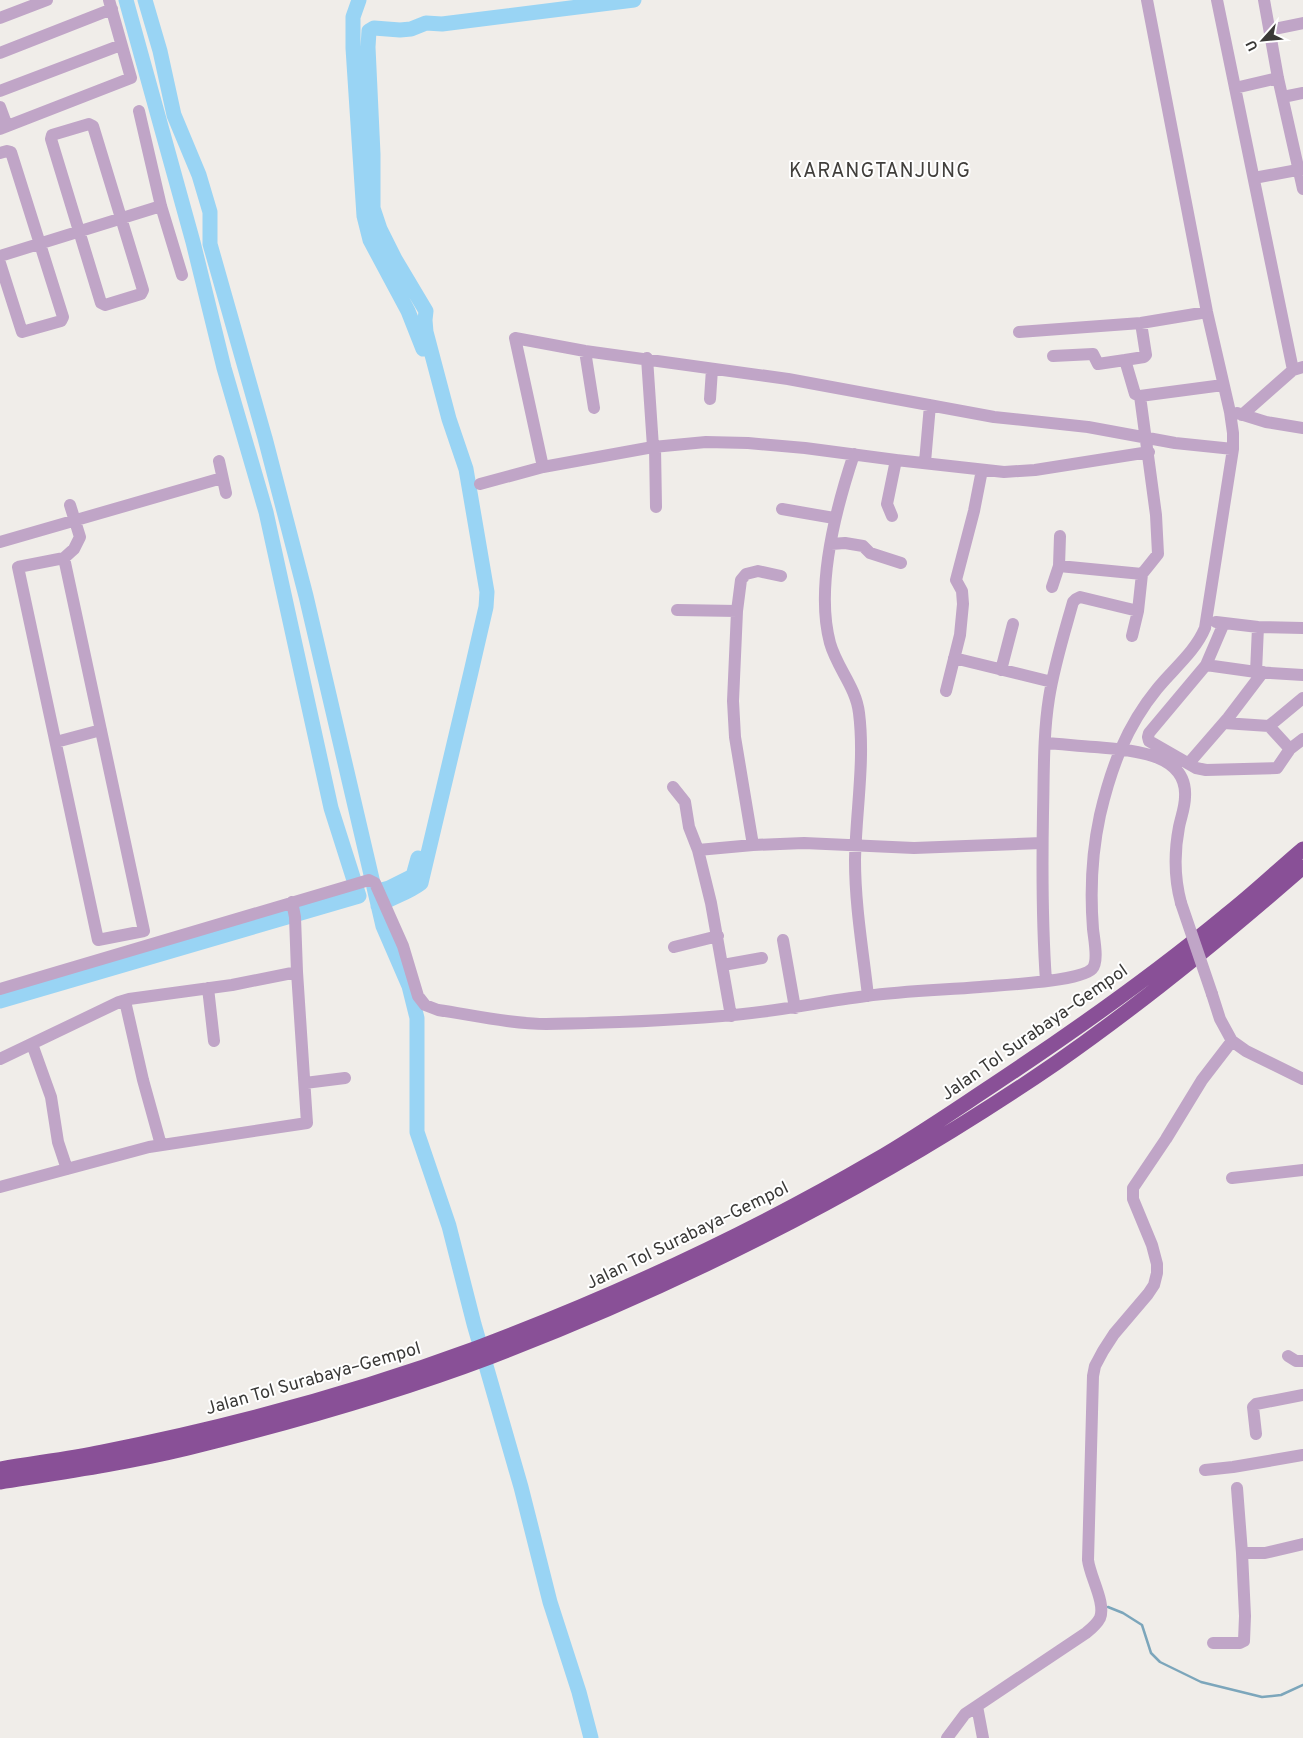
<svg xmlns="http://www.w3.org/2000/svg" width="1303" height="1738" font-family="Overpass,sans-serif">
<rect width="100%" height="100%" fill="#f0ede9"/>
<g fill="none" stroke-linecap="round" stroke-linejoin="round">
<path stroke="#7ca6bb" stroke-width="2.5" d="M1108,1607L1123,1613L1142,1625L1151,1653L1160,1662L1201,1682L1262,1697L1281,1695L1303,1685"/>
<path stroke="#99d4f4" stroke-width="15" d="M145,0L160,51L174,115L199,175L210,212V244L265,438L306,596L383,926L409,986L417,1018V1132L449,1226L474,1324L521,1487L550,1602L579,1692L591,1738
M359,0L353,17V48L364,216L370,240L408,311L423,349
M378,891L389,888L413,876L418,858
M378,906C392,897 408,893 421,883L471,672L486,607L487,592L466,469L449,419L426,332L425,320L426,311L395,259L380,229L373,208V154L368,47L369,31L374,28L400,30L411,29L426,23L442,24L634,0
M0,1001L359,896L331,808L266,512L224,368L193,242L126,0"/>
<path stroke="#c0a5c7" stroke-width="12" d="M1217,0L1293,370
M1264,0L1278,78L1303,189
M0,18L47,0
M1270,30L1303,23
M0,53L112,9
M1235,88L1278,78
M0,91L121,45
M1283,97L1303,93
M0,107L7,126
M139,111L161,206L182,275
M89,124L93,126L143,290L141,294L105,305L101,303L51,139L52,135Z
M0,129L131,78L109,0
M0,153L7,151L11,152L63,317L61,321L22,332L0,263
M1254,178L1303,169
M0,256L161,206
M1019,332L1141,323L1207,312
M585,351L594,408
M1053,356L1093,354L1098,364L1125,360
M647,358L653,447
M1140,396L1223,385
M710,399L712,369
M1237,413L1266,422L1303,428
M1242,415L1293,370L1303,367
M655,447L656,507
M1149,452L1035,470L1004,472L896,460L805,448L748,443L706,442L653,447L543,467L515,338L585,351L788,379L994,417L1088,427L1175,443L1233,449
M854,454C836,508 815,587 830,643C837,668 856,687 859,713C865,761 856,811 855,860C855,906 863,951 868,996
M219,461L226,493
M925,462L930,405
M480,484L543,467
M782,509L834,518
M892,516L887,504L896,460
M0,542L222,478
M831,544L845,543L863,546L870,553L901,563
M64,558L144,931L98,940L18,567Z
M64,558L74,549L80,537L70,505
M1059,566L1142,574
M1052,587L1059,566L1060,536
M677,610L737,611
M1216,622L1258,627L1303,628
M1224,623L1206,665L1149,733L1148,737L1149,741L1196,768L1206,770L1277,768L1290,749L1303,739
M1132,636L1138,611L1142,574L1158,554L1156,515L1140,396L1135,394L1125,360L1144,357L1146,355L1141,323
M954,658L1052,682
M1206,665L1256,672L1303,675
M1001,670L1013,624
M1256,672L1258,627
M946,691L960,635L963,604L962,591L956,580L974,511L982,470
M1224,723L1269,726L1290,749
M1269,726L1303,698
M56,742L101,730
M1045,743C1062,744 1078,746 1095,747C1126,750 1188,751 1185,797C1185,807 1181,817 1179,827C1174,853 1174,877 1181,903
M1189,763L1228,718L1263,672
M673,787L685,802L689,827L698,850L711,903L731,1016
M753,845L735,737L733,701L737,611L741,580L746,574L758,571L781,576
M698,850L753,845L804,843L914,848L1042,843
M783,940L795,1008
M674,947L718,936
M723,965L762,958
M1046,981C1042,924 1042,869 1043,813C1044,775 1043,736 1049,698C1054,666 1064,634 1073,602L1076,599L1080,597L1138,611
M208,988L214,1041
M0,989L369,880L375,883L403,946L418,996L425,1005L438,1010C472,1015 512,1024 546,1024C605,1023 664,1021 722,1016C771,1013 818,1002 866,996C904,991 942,990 980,987C1001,985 1079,982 1092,969C1099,962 1094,939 1093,929C1090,891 1092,852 1100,815C1111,768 1126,727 1157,689C1173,669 1195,652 1205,628L1233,449V433L1230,412L1207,312L1147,0
M1212,994L1220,1019L1232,1041L1246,1051L1303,1079
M125,1001L143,1080L161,1145
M32,1044L51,1097L58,1142L67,1169
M0,1059L119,1002L129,999L232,985L297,972L295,917L292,902
M305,1083L345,1078
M1232,1178L1303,1170
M0,1187L149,1147L307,1123L297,972
M1288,1356L1296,1361H1303
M1256,1434L1253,1407L1256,1404L1303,1395
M1205,1470L1233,1467L1303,1455
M1237,1488L1242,1553
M1213,1643H1240L1244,1641L1245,1616L1242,1553H1265L1303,1544
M947,1738L965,1714L977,1706
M983,1738L977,1706L1086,1633C1091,1629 1097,1624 1100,1618C1106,1603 1090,1577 1088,1560L1093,1376L1095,1366L1103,1351L1114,1334L1148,1294L1154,1285L1157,1273V1264L1152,1245L1133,1199V1188L1166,1139L1202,1080L1232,1041"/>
<path stroke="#895097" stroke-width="15" d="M0,1469C34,1463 68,1459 102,1452C229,1427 355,1393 477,1348C612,1297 751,1233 876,1160C916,1137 955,1110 993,1085C1073,1032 1151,977 1225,916C1252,895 1277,871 1303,849
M0,1482C63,1472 126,1463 188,1448C289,1423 392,1394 490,1357C688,1281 881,1183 1056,1063C1142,1003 1224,936 1303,867"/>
<path stroke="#c0a5c7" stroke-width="12" d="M1181,903L1212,994"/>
</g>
<g text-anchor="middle" stroke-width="4" stroke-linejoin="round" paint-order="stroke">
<g font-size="18" fill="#3a3937" stroke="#fff">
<text transform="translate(1034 1032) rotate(-35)" y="6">Jalan Tol Surabaya–Gempol</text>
<text transform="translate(687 1235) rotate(-26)" y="6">Jalan Tol Surabaya–Gempol</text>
<text transform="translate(313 1378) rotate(-16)" y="6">Jalan Tol Surabaya–Gempol</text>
</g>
<g font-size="20" letter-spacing="1" fill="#413f3c" stroke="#fff">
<text x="880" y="177">KARANGTANJUNG</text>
</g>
</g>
<g transform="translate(1263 40) rotate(243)" stroke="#ffffff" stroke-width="4" paint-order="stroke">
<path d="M0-4L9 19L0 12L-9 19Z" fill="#3a3937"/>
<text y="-8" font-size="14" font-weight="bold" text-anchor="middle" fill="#3a3937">U</text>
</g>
</svg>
